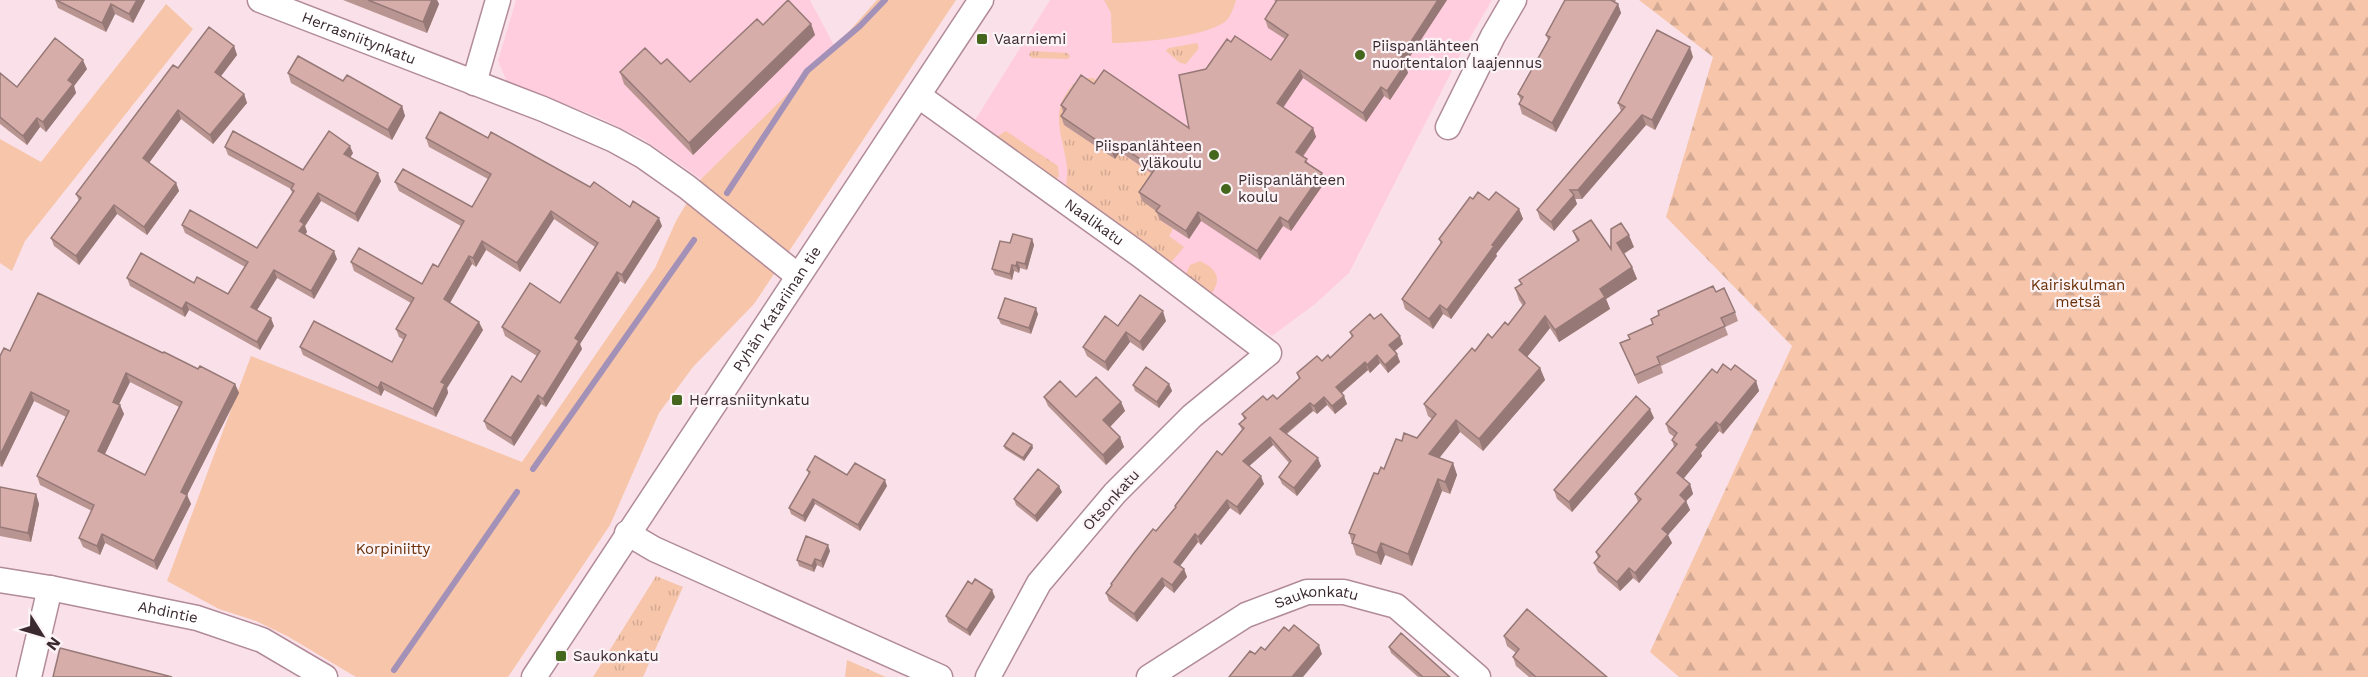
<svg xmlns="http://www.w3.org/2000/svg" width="2368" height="677" font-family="'Work Sans',sans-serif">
<defs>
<pattern id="grass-tufts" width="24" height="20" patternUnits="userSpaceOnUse" patternTransform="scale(1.5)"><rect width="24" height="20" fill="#f6c5aa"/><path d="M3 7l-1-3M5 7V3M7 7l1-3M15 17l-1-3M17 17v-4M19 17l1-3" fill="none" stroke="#d4a993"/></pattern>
<pattern id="forest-firs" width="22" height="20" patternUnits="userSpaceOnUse" patternTransform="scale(1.5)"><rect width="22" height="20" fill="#f6c5aa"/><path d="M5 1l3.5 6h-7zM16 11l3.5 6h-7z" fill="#d4a993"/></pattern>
</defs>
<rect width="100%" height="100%" fill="#fae1e9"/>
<path fill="#ffcdde" d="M516,0H810L835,47L701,179L643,139L596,116L507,82L498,61Z
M1050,0H1492L1460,55L1349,273L1315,304L1272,336L974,129L972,125Z"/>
<path fill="url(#grass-tufts)" d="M1197,43L1199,48L1186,64L1180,63L1166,51L1168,48Z
M1031,51L1068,53L1070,57L1068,59L1032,58L1029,55Z
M1080,78H1094L1096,81L1092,89L1064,125L1079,135L1084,128L1158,178L1163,215L1160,220L1173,229L1169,236L1184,247L1169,265L1067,190C1065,183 1068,175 1067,167C1062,130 1046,108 1080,78Z
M1006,131L1058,166L1059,176L1055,181L997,140L998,136Z
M1200,261C1217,269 1223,279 1210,295L1185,276L1190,265Z
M656,576L683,587L643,677H593Z
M847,660L886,677H845Z"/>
<path fill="url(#forest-firs)" d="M1639,0H2368V677H1679L1650,652L1792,346L1666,217L1713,57Z"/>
<path fill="#f6c5aa" d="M877,0H956L754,304L693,367L659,413L610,525L508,677H356L287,636L256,621L219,609L167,581L251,356L522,462L655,268L676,221L701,179L835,47Z
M1104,0H1236C1234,7 1231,16 1226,21C1206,37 1138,43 1112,43L1111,13Z
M166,4L193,29L25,241L12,271L0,263V139L41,162Z"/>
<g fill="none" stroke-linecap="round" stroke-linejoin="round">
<path stroke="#a491b8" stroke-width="6" d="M727,193L807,71L860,26L885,0
M533,469L694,240
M394,670L517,492"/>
<g stroke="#b18b98" stroke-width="27">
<g id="minor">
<path id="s1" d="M260,0L543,109L614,140L643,156L687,187L798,276"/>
<path d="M474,83L498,0"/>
<path id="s2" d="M919,96L1140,255L1269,353L1192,416L1115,493L1039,583L988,677"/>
<path d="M1448,127L1493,36L1514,0"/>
<path d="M627,533L654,549L940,677"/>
<path id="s3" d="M0,580L50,588L197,618L262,640L325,677"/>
<path d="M29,677L50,588"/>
<path id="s4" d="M534,677L981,0"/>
<path id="s5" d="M1149,677L1246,615L1307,592H1344L1396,606L1478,677"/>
</g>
</g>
<use href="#minor" stroke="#fff" stroke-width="24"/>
</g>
<path fill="#b99592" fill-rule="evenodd" d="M55,0H145L133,23L115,14L106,32L58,8Z
M343,0H437L439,4L427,33Z
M1274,0H1447L1405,64L1408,73L1390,100L1384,96L1366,122L1303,78L1283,108L1313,128L1316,137L1303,157L1325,182L1291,231L1283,226L1260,260L1201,221L1189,239L1160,220L1156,211L1142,201L1139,192L1151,173L1120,152L1115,159L1064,125L1061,116L1063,112L1061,105L1094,84L1189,128L1206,69L1231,42L1271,60L1285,39L1268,28L1265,19L1276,2Z
M1565,0H1616L1615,2L1618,4L1621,13L1556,132L1522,114L1519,104L1521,101L1518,94L1548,40L1546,35Z
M811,24L815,35L693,155L624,84L620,72L661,64L690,82L763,25Z
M234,46L237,55L221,76L244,94L247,103L213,144L181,119L149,163L176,183L179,191L147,235L117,214L79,265L54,246L51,238L79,201L76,194L178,68Z
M1693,57L1655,130L1646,125L1582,199H1575L1577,204L1554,231L1540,219L1537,210L1621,111L1618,103Z
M87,69L74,86L76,93L46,132L40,127L27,145L0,124V73L17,87Z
M288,73L343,81L402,106L405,116L392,140L291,83Z
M426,138H488L630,207L662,226L625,284L620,281L580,344L582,349L546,407L541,404L514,446L487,429L484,421L521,382L537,356L505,336L502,327L560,303L595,247L554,219L520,272L486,250L476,267L472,264L450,303L483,330L447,388L448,393L436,417L384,390L381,396L303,355L300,347L392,362L404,340L399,337L396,329L411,303L354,271L351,262L422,284L438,267L461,226L399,191L395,182L472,207L488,179L429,147Z
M225,147L303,170L353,153L350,158L381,181L358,222L321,201L305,226L307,232L305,234L337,259L314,299L277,278L257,310L274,326L260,350L189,310L185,317L130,286L127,278L194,283L228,294L245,267L185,233L182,225L257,248L292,193L291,189L228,155Z
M1473,199L1489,200L1519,209L1523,219L1496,254L1497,256L1451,319L1443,314L1433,329L1405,309L1402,299L1441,244L1439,239Z
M1573,231L1611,249L1634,247L1624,254L1632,267L1637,279L1606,299L1610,309L1559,342L1550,328L1527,357L1540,368L1545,380L1483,451L1460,432L1439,458L1453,463L1457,475L1450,494L1442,491L1412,566L1385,555L1381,565L1356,555L1349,533L1378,474L1384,469L1402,441L1417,438L1432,419L1428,416L1424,404L1475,351L1508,325L1523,306L1519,300L1515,288L1521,284L1519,280L1577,241Z
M1032,239L1034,245L1027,270L1020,268L1019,273L1014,271L1012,280L995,275L992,269L1010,243Z
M1716,292L1735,312L1738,321L1725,327L1728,335L1661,366L1663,373L1638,384L1620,343L1630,339L1653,324Z
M1038,314L1031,334L1001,324L998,318Z
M1374,319L1403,344L1395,351L1400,362L1388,373L1380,363L1370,373L1368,370L1342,393L1347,404L1335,414L1327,405L1317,414L1313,411L1287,434L1321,466L1297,496L1282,484L1279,477L1289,463L1273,445L1249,466L1264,484L1240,515L1230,508L1201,545L1198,542L1180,566L1184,569L1187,577L1174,593L1165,586L1137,622L1109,601L1106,593L1112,586L1111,584L1175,508V506L1222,455L1242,430L1239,424L1244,419L1242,414L1267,400L1277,399L1299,379L1297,373L1322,361L1330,358L1352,338L1350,332Z
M1166,321L1143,351L1130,342L1108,371L1087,356L1083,347L1118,326Z
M10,351L163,353L198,369L235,384L239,393L187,495L191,504L157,570L105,543L100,555L83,547L79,538L92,511L40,485L37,476L66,417L34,401L2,467L0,466V356ZM130,382L179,407L145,475L105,454L124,414L120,405L119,404Z
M1731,370L1756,381L1759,391L1723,434L1719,431L1701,453L1702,456L1683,479L1690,484L1693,494L1686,501L1690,510L1668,535L1672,543L1639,583L1633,578L1620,591L1598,572L1594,563L1598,558L1596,552L1638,502L1635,494L1674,447L1672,440L1674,437L1669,433L1666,424L1717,373Z
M1169,384L1172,391L1159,408L1135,391L1133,385Z
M1044,397H1076L1121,402L1125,411L1110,427L1120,437L1124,447L1106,465L1048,406Z
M1654,418L1572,512L1557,499L1554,490Z
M1032,445L1033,448L1024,461L1005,449L1004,446Z
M807,470L847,475L887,486L860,531L815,504L805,522L791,514L789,508L809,474Z
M0,487L36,494L39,504L31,542L0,536Z
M1062,492L1037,522L1016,505L1014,499Z
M830,551L823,568L817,565L814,572L799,566L797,560Z
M995,597L970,636L948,622L946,616Z
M1504,636L1607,677H1529L1516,666L1513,657L1516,653L1507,646Z
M1389,647L1450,677H1418L1391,653Z"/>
<path fill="#967977" d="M137,0H145L133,23L129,14Z
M432,0H437L439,4L427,33L423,22Z
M1438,0H1447L1405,64L1408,73L1390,100L1387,91L1399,60Z
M111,4L115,14L106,32L102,23Z
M1618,4L1621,13L1556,132L1552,123Z
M811,24L815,35L693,155L689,143Z
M234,46L237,55L218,80L215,72Z
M1690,47L1693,57L1655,130L1652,120Z
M83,60L87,69L74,86L76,93L46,132L43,122L68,80Z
M1300,70L1303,78L1280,112L1277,103Z
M1381,87L1384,96L1366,122L1363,113Z
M244,94L247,103L213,144L210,135Z
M402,106L405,116L392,140L388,130Z
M178,110L181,119L146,167L143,158Z
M1642,115L1646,125L1582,199L1578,190Z
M37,118L40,127L27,145L23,136Z
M1313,128L1316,137L1299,161L1296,152Z
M1116,143L1120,152L1115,159L1111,150Z
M350,146L353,153L347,162L344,154Z
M378,173L381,181L358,222L355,214Z
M1322,173L1325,182L1291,231L1288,222Z
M176,183L179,191L147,235L144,227Z
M318,193L321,201L305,226L307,232L302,239L299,231L300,221Z
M1574,195L1577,204L1554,231L1551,222Z
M114,205L117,214L79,265L76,256Z
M1519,209L1523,219L1496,254L1497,256L1451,319L1447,310L1492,245Z
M551,211L554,219L520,272L517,263Z
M1198,212L1201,221L1189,239L1186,231Z
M1280,217L1283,226L1260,260L1257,251Z
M659,218L662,226L625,284L622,275Z
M1629,235L1634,247L1621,255L1617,243Z
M1032,239L1034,245L1027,270L1025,264Z
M482,241L486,250L476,267L473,258Z
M334,251L337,259L314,299L311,291Z
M469,256L472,264L447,308L444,299Z
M1017,262L1020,268L1019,273L1016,266Z
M1012,265L1014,271L1012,280L1010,274Z
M1632,267L1637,279L1606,299L1610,309L1559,342L1555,330L1600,289Z
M274,270L277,278L254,315L251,307Z
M617,272L620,281L580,344L582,349L546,407L543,399L575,338Z
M186,302L189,310L185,317L182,309Z
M1440,305L1443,314L1433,329L1429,319Z
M1036,308L1038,314L1031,334L1029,328Z
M1163,311L1166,321L1143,351L1140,342Z
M1545,316L1550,328L1523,362L1519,350Z
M271,318L274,326L260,350L257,342Z
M479,322L483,330L447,388L448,393L436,417L433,409L441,382Z
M1126,332L1130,342L1108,371L1105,362Z
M1400,336L1403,344L1392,353L1389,345Z
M1397,354L1400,362L1388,373L1385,365Z
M1377,355L1380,363L1370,373L1367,365Z
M1365,362L1368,370L1339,395L1336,387Z
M1540,368L1545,380L1483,451L1479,439Z
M126,373L130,382L116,410L113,402Z
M1756,381L1759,391L1723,434L1720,425Z
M381,382L384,390L381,396L378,388Z
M235,384L239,393L184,501L181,492Z
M1169,384L1172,391L1159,408L1157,402Z
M31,392L34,401L2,467L0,461V455Z
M538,395L541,404L514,446L511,438Z
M1344,396L1347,404L1335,414L1332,406Z
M1324,397L1327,405L1317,414L1314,406Z
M1121,402L1125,411L1107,430L1103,420Z
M1310,403L1313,411L1283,436L1280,429Z
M120,405L124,414L102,460L98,451Z
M1650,409L1654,418L1572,512L1569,502Z
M1456,420L1460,432L1433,466L1429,454Z
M1716,422L1719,431L1701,453L1702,456L1680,483L1677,473L1696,445Z
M1120,437L1124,447L1106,465L1103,455Z
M1270,437L1273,445L1246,469L1243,461Z
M1032,445L1033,448L1024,461L1023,458Z
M1318,458L1321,466L1297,496L1294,488Z
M1453,463L1457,475L1450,494L1445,482Z
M1261,476L1264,484L1240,515L1237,507Z
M1438,479L1442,491L1412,566L1408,554Z
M885,480L887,486L860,531L858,525Z
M1690,484L1693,494L1686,501L1690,510L1668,535L1672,543L1639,583L1635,573L1680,495Z
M1059,486L1062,492L1037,522L1035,516Z
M36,494L39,504L31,542L28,533Z
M187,495L191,504L157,570L154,561Z
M813,499L815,504L805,522L803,516Z
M1227,500L1230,508L1201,545L1198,537Z
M102,534L105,543L100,555L97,546Z
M1195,534L1198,542L1177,570L1174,562Z
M1381,543L1385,555L1381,565L1377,553Z
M828,545L830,551L823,568L821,561Z
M815,559L817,565L814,572L812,566Z
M1629,568L1633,578L1620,591L1617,582Z
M1184,569L1187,577L1174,593L1172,585Z
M1162,578L1165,586L1137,622L1134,614Z
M992,590L995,597L970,636L967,630Z
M1319,645L1322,654L1303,677H1292Z"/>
<path fill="#d7adaa" stroke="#967977" stroke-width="1.5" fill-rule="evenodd" d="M56,0H137L129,14L111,4L102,23Z
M368,0H432L423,22Z
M788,0L811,24L689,143L620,72L645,48L661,64L667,59L690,82L757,19L763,25Z
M1277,0H1438L1399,60L1405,64L1387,91L1381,87L1363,113L1300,70L1277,103L1313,128L1296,152L1307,159L1305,162L1322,173L1288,222L1280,217L1257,251L1198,212L1186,231L1156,211L1160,206L1139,192L1155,169L1116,143L1111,150L1061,116L1066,109L1061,105L1081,75L1094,84L1104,70L1189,128L1179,75L1206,69L1227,39L1231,42L1235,36L1271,60L1288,35L1265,19Z
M1565,0H1611L1618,4L1552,123L1519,104L1523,97L1518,94L1550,37L1546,35Z
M209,27L234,46L215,72L244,94L210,135L178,110L143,158L176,183L144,227L114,205L76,256L51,238L81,198L76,194L173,65L178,68Z
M1657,30L1690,47L1652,120L1642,115L1578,190H1570L1574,195L1551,222L1537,210L1625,107L1618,103Z
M55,38L83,60L68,80L73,84L43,122L37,118L23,136L0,117V73L17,87Z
M298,56L343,81L347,75L402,106L388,130L288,73Z
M440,112L488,138L491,132L590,187L594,182L630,207L633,201L659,218L622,275L617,272L575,338L579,341L543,399L538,395L511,438L484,421L512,376L521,382L540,351L502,327L530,283L560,303L598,243L551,211L517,263L482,241L473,258L469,256L444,299L479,322L441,382L445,384L433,409L381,382L378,388L300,347L314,321L392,362L406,335L396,329L414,298L351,262L359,248L422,284L433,264L438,267L464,221L395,182L403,169L472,207L491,174L426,138Z
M233,131L303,170L329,131L350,146L344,154L378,173L355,214L318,193L300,221L304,224L299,231L334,251L311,291L274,270L251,307L271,318L257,342L186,302L182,309L127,278L141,253L194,283L197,277L228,294L248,262L182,225L190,210L257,248L294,191L291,189L294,184L225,147Z
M1478,192L1489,200L1496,192L1519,209L1492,245L1494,246L1447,310L1440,305L1429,319L1402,299L1442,242L1439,239L1470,197L1473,199Z
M1591,220L1611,249V229L1621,223L1629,235L1617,243L1632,267L1600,289L1605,297L1555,330L1545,316L1519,350L1540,368L1479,439L1456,420L1429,454L1453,463L1445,482L1438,479L1408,554L1381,543L1377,553L1352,543L1355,535L1349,533L1374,473L1378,474L1381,467L1384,469L1396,439L1402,441L1404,433L1417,438L1436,414L1424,404L1472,348L1475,351L1488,334L1492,338L1505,322L1508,325L1525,303L1515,288L1522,284L1519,280L1579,240L1573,231Z
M1013,234L1032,239L1025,264L1017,262L1016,266L1012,265L1010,274L992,269L1000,241L1010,243Z
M1713,286L1716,292L1724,288L1735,312L1721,318L1725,326L1657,357L1660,364L1635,375L1620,343L1630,339L1628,335L1653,324L1651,319L1659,315L1658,311Z
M38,293L163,353L164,352L198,369L200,366L235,384L181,492L187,495L154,561L102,534L97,546L79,538L94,505L37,476L69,411L31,392L0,455V356L4,348L10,351ZM126,373L182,402L145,475L98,451L120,405L113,402Z
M1140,295L1163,311L1140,342L1126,332L1105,362L1083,347L1105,316L1118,326Z
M1005,298L1036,308L1029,328L998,318Z
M1370,314L1374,319L1381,314L1400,336L1389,345L1397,354L1385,365L1377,355L1367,365L1365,362L1336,387L1344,396L1332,406L1324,397L1314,406L1310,403L1280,429L1318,458L1294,488L1279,477L1291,461L1270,437L1243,461L1261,476L1237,507L1227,500L1198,537L1195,534L1174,562L1184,569L1172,585L1162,578L1134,614L1106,593L1112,585L1111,584L1134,553L1153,529L1156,531L1176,507L1175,506L1217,451L1222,455L1244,428L1239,424L1246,418L1242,414L1263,396L1267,400L1273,395L1277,399L1300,378L1297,373L1317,356L1322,361L1328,355L1330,358L1353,336L1350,332Z
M1723,364L1731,370L1735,365L1756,381L1720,425L1716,422L1696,445L1698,447L1677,473L1690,484L1680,495L1686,501L1662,529L1668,534L1635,573L1629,568L1617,582L1594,563L1600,556L1596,552L1641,499L1635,494L1677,444L1672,440L1677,433L1666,424L1712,369L1717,373Z
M1146,367L1169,384L1157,402L1133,385Z
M1096,377L1121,402L1103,420L1120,437L1103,455L1044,397L1060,381L1076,397Z
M1636,396L1650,409L1569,502L1554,490Z
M1013,433L1032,445L1023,458L1004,446Z
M815,456L847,475L855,463L885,480L858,525L813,499L803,516L789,508L810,472L807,470Z
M1038,469L1059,486L1035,516L1014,499Z
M0,487L36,494L28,533L0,527Z
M806,536L828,545L821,561L815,559L812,566L797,560Z
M975,579L992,590L967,630L946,616L968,581L972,584Z
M1527,609L1607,677H1536L1513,657L1519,649L1504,636Z
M1294,625L1319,645L1292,677H1229L1250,651L1255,654L1261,647L1265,650L1284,627L1289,631Z
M1401,633L1450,677H1423L1389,647Z
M60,648L172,677H53Z"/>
<g fill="#45661d" stroke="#fbf3f6" stroke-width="2">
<rect x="976" y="33" width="12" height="12" rx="3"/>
<circle cx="1360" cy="55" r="6"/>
<circle cx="1214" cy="155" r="6"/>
<circle cx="1226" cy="189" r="6"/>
<rect x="671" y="394" width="12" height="12" rx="3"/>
<rect x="555" y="650" width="12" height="12" rx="3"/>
</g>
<g text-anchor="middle" stroke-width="4.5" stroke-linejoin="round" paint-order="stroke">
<g font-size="15" fill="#3a2a30" stroke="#fbf3f6">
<text dy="5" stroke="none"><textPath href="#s1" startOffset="106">Herrasniitynkatu</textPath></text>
<text dy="5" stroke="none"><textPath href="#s2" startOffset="216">Naalikatu</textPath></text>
<text dy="5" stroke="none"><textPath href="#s4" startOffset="441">Pyhän Katariinan tie</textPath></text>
<text transform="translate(1111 500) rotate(-48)" y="5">Otsonkatu</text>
<text dy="5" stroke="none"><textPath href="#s5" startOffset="189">Saukonkatu</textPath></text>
<text dy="5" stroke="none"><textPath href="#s3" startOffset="171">Ahdintie</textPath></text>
</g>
<g font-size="15" fill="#3a2a30" stroke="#fbf3f6" text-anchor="start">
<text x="994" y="44">Vaarniemi</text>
<text x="1372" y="51">Piispanlähteen<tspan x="1372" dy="17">nuortentalon laajennus</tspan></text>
<text x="1202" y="151" text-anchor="end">Piispanlähteen<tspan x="1202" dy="17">yläkoulu</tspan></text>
<text x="1238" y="185">Piispanlähteen<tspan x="1238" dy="17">koulu</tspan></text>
<text x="689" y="405">Herrasniitynkatu</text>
<text x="573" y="661">Saukonkatu</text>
</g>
<g font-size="15" fill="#6a3007" stroke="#fbf3f6">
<text x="2078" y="290">Kairiskulman<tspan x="2078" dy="17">metsä</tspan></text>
<text x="393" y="554">Korpiniitty</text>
</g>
</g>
<g transform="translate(42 635) rotate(127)" stroke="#fbf3f6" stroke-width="4.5" paint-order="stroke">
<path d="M0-4.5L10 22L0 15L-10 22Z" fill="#3a2a30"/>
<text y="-9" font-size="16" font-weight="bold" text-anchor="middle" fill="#3a2a30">N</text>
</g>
</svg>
